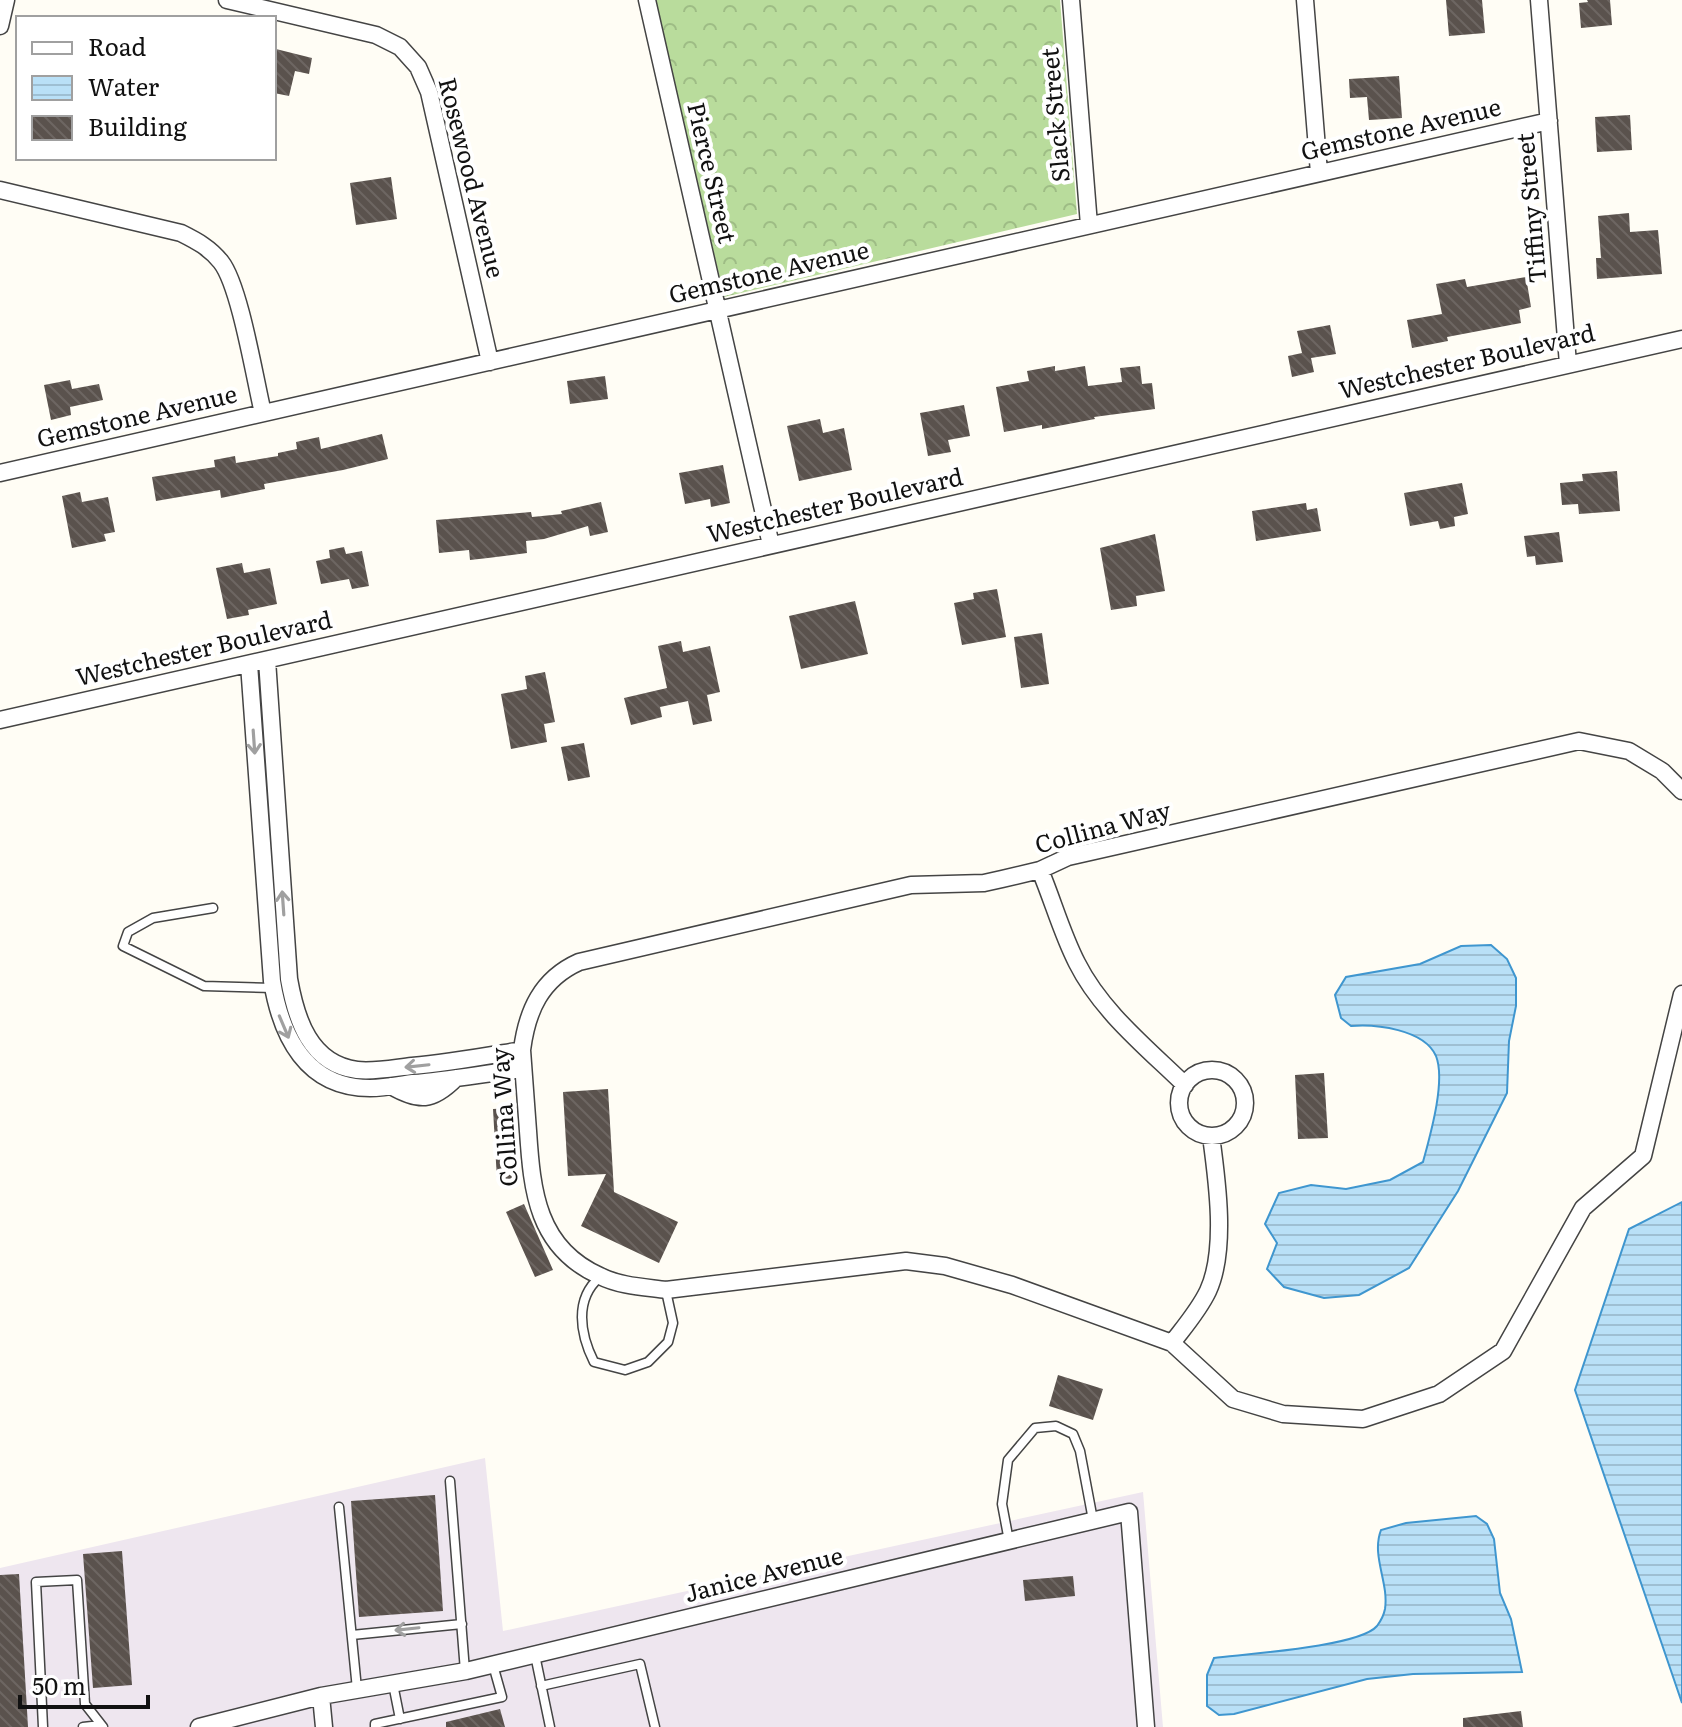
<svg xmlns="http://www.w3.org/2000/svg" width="1682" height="1727" font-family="Literata,serif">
<defs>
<pattern id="forest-crowns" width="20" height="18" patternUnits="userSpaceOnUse" patternTransform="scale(2)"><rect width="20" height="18" fill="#b9dc9c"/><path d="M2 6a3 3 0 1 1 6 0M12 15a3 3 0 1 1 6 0" fill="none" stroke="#9ebc85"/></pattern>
<pattern id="water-rules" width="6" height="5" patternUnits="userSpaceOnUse" patternTransform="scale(2)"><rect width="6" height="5" fill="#b9e0f7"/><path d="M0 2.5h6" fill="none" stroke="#9ebfd3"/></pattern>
<pattern id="building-back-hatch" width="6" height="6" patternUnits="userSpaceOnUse" patternTransform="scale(2)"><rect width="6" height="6" fill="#5a524d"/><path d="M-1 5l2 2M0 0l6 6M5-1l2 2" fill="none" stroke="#6d6662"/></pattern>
</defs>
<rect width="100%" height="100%" fill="#fffdf5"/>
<path fill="#eee6ef" d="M485,1458L503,1631L1143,1492L1163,1727H0V1568Z"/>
<path fill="url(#forest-crowns)" d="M656,0H1060L1077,214L724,297Z"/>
<path fill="url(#water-rules)" stroke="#3f96cf" stroke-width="2" d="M1491,945L1507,959L1516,978V1006L1509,1041L1507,1093L1458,1191L1409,1268L1359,1295L1324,1298L1284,1287L1267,1269L1277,1243L1265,1224L1279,1193L1311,1185L1346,1189L1390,1180L1423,1162C1430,1136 1446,1081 1436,1056C1424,1029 1375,1024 1351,1026L1341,1018L1335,995L1346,977L1420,964L1461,946Z
M1682,1202V1703L1575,1390L1629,1229Z
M1476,1516L1487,1524L1494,1539L1500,1593L1511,1619L1522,1672L1413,1674L1367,1679L1234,1714L1219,1715L1207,1706V1675L1214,1658C1245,1654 1359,1647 1377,1626C1380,1622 1384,1614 1385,1609C1389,1582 1371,1556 1381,1530L1406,1523Z"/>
<path fill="url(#building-back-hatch)" d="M1446,0H1482L1485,33L1449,36Z
M1587,0H1610L1612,25L1581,28L1579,3L1588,2Z
M276,49L312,58L309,74L295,71L289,96L274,93Z
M1399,76L1402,118L1369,120L1367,97L1350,98L1349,79Z
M1630,115L1632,150L1597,152L1595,117Z
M391,177L397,219L356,225L350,183Z
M1629,213L1630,232L1658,230L1662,274L1597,279L1596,258H1601L1598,216Z
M1526,277L1531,307L1519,310L1521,323L1447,337L1448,341L1412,348L1407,320L1442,314L1436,284L1465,279L1467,287Z
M1330,325L1336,354L1311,358L1314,372L1292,377L1288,356L1302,353L1297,331Z
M1055,366V371L1085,366L1088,386L1122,382L1120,368L1140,366L1142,384L1152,383L1155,409L1094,417L1095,419L1042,429V425L1004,432L996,387L1029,381L1027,371Z
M605,376L608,399L570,404L567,381Z
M70,380L72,389L99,384L103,400L70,407L71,415L51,420L44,385Z
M964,405L970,436L948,440L951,452L928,456L920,413Z
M820,419L823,433L844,428L852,470L799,481L787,426Z
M382,434L388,459L343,470L264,484L265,489L221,498L220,490L156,501L152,477L215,467L214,460L235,456L236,463L278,456V453L297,449L296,442L319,437L321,449Z
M723,465L730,503L711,507L710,499L685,504L679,473Z
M1617,471L1620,511L1579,514L1578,504L1562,505L1560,483L1583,481L1582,474Z
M1462,483L1468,514L1454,517L1455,526L1440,529L1438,521L1410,526L1404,493Z
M80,492L82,502L108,497L115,532L104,534L106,541L72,548L62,496Z
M601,502L608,532L590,536L588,526L544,539L526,541L527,553L488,558L470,560L469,550L439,553L436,520L531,512L532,517L562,514L561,511Z
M1306,503L1307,510L1317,508L1321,531L1256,541L1252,511Z
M1559,532L1563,562L1536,565L1535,556L1527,557L1524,536Z
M1155,534L1165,591L1136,596L1137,606L1111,610L1100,548Z
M344,547L346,554L362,551L369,586L352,589L349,579L321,584L316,561L330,558L329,550Z
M242,563L244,573L270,568L277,604L248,610L249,615L227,619L216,568Z
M997,589L1006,637L962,645L954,603L974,599L973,593Z
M855,601L868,654L801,669L789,616Z
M1042,633L1049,684L1021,688L1014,637Z
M681,641L683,652L710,646L720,692L707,695L712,721L693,725L688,701L660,707L662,717L631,725L624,698L667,688L658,646Z
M545,672L555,722L544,724L547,742L511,749L501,694L527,689L525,676Z
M584,743L590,777L568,781L561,747Z
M1324,1073L1328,1138L1298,1139L1295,1075Z
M608,1089L614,1192L678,1222L659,1263L581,1226L606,1174L568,1176L563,1092Z
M512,1108L517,1179L497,1180L493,1109Z
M524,1204L553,1270L535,1277L506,1212Z
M1058,1375L1103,1389L1093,1420L1049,1406Z
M435,1495L443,1611L359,1617L351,1501Z
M122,1551L132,1685L93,1688L83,1554Z
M19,1574L28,1727H0V1575Z
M1073,1576L1075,1596L1025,1601L1023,1580Z
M500,1709L505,1727H446V1722Z
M1521,1711L1523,1727H1463V1718Z"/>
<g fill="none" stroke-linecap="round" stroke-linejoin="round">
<g stroke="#444" stroke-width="11">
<path id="service" d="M213,908L153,918L128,932L123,946L204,986L273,988
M600,1277C574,1299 580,1334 594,1362L625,1370L648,1362L668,1342L673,1323L666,1291
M450,1481L465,1671
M339,1507L357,1689
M1009,1541L1002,1504L1008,1460L1035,1428L1056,1426L1073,1434L1080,1451L1093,1520
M352,1635L462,1624
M535,1655L550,1727
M393,1684L400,1719
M541,1686L640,1664L655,1727
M43,1727L36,1582L77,1580L85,1704L103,1727
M83,1727L101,1725
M375,1727V1724L502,1697L493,1665"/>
</g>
<g stroke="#444" stroke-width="19">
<path id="minor" d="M227,0L376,35L400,47L418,67L429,92L490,362
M647,0L771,545
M1071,0L1089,225
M1305,0L1319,173
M1539,0L1568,364
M0,26L6,0
M0,190L181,233C197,241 210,248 221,262C240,286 255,380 263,413
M0,473L1549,121
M267,660L289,979C296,1019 310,1064 357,1070C375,1072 394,1068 412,1066C449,1063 486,1056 522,1050
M249,664L272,981C281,1036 306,1088 370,1088C384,1088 399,1085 413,1083C450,1080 487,1073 523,1069
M0,720L1682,339
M1682,791L1662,771L1629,751L1579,741L1068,857L1040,870L1002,879L984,883L911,885L579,962C541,979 527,1011 522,1050C524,1077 526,1104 528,1131C532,1191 537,1248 600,1276C620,1286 644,1287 666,1290L906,1261L945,1266L1012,1285L1172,1343L1233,1399L1283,1414L1363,1419L1439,1394L1503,1351L1583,1208L1643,1156L1682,994
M1040,870C1053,901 1062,934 1077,963C1101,1011 1147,1048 1185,1085
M1179 1103a33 33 0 1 1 66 0a33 33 0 1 1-66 0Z
M391,1086C419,1102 432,1102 456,1078
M1172,1343C1185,1326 1199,1310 1208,1291C1227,1250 1217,1180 1211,1136
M321,1696L324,1727
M199,1727L321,1696L466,1671L1129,1512L1146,1727"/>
</g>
<use href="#service" stroke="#fff" stroke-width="8"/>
<use href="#minor" stroke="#fff" stroke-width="16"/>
</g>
<defs><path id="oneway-shaft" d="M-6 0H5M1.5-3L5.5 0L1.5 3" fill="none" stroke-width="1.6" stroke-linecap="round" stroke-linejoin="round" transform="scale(2)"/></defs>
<g stroke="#a0a0a0">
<use href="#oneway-shaft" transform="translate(254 742) rotate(86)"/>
<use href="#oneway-shaft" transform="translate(283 903) rotate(-94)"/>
<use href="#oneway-shaft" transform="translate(284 1027) rotate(67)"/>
<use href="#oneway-shaft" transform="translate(417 1066) rotate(174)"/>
<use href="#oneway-shaft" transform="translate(407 1629) rotate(174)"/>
</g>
<g text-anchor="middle" stroke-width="8" stroke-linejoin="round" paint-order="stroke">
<g font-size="24" fill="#111" stroke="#fff">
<text transform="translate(1056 115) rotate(-95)" y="8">Slack Street</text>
<text transform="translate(1401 130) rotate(-13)" y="8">Gemstone Avenue</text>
<text transform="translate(711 173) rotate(77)" y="8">Pierce Street</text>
<text transform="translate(471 178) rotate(76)" y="8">Rosewood Avenue</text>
<text transform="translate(1532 208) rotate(-95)" y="8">Tiffiny Street</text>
<text transform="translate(769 273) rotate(-13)" y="8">Gemstone Avenue</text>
<text transform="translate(1467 362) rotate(-13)" y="8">Westchester Boulevard</text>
<text transform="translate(137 417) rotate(-13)" y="8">Gemstone Avenue</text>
<text transform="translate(835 506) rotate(-13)" y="8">Westchester Boulevard</text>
<text transform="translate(204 649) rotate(-13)" y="8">Westchester Boulevard</text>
<text transform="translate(1103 828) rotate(-15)" y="8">Collina Way</text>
<text transform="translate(505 1117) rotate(-94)" y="8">Collina Way</text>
<text transform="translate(764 1575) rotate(-14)" y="8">Janice Avenue</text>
</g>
</g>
<rect x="16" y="16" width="260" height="144" fill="#ffffff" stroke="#a0a0a0" stroke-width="2"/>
<rect x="32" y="42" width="40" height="12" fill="#ffffff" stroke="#a0a0a0" stroke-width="2"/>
<text x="88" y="56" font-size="24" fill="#111111">Road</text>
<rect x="32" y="76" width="40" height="24" fill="url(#water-rules)" stroke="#a0a0a0" stroke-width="2"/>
<text x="88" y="96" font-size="24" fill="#111111">Water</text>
<rect x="32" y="116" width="40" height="24" fill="url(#building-back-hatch)" stroke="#a0a0a0" stroke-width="2"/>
<text x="88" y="136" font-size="24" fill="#111111">Building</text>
<path d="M20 1695v12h128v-12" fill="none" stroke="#111111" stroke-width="4"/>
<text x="32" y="1695" font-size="24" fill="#111111" stroke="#ffffff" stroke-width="6" paint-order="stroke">50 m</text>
</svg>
